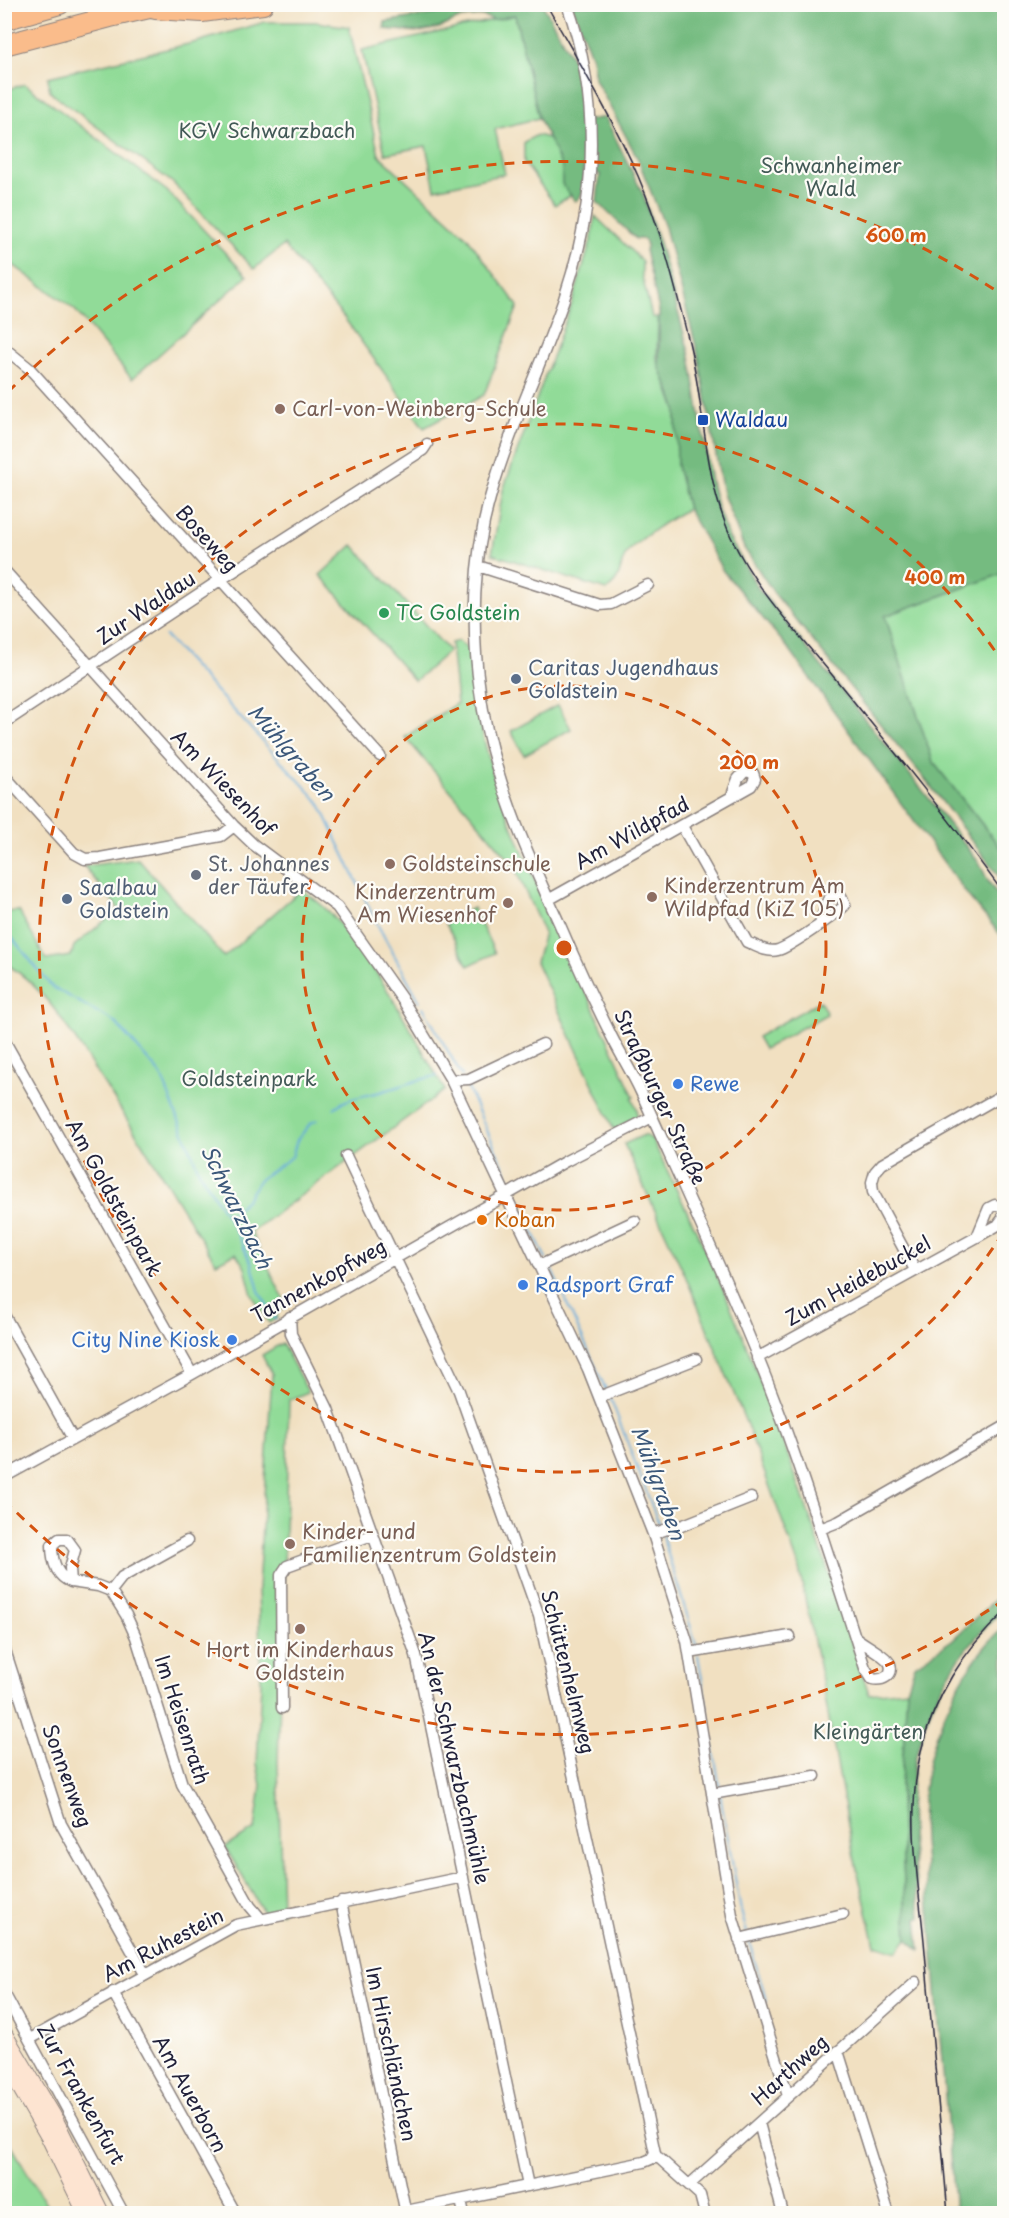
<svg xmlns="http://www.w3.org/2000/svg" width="1009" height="2218" font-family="'Playpen Sans',sans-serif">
<rect width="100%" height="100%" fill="#fdfcf7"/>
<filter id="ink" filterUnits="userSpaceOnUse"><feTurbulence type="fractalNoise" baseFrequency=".0167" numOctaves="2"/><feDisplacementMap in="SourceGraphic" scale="12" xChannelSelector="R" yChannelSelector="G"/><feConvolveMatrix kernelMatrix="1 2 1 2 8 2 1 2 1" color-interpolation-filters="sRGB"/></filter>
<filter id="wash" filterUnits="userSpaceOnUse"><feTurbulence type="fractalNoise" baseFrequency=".008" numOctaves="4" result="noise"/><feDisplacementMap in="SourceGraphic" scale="24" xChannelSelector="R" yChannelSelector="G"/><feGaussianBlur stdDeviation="1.35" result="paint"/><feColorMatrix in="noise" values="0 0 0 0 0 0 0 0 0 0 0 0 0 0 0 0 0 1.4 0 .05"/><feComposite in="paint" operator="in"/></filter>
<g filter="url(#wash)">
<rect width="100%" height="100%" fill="#f1e0c1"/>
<path fill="#91db98" stroke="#5a7e6a" stroke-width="1.5" d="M515,15L539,118L495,129L505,174L435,189L426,146L385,154L362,50Z
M265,22H317L349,27L379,155L467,237L518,306L484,395L424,428L345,319L284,245L254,269L173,183L50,92L48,77L197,42Z
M25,84L167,191L247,276L132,379L75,310L5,259V90Z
M537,135L555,140L577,192L555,205L524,162V142Z
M595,216L642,261V276L652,317L658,318L657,359L676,409L677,466L688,509C675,515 633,543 626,554C617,570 624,577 606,590L492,554L503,490L572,303L592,237Z
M353,545L449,651L415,681L320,575Z
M1004,573V852L933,762L885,616Z
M458,641L470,651L482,732L493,774L508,816L532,874L634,1097L632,1098L637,1109V1116L614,1130L536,962L544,933L513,864L405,737L457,703L451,643Z
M558,705L571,729L524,755L511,731Z
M138,859L224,957L302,889C311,897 322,904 330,913C378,965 410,1029 445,1090L251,1232L287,1306L276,1313L278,1318L269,1323L252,1295L245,1268L236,1253L216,1263C176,1199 137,1133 95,1070C69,1030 46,988 5,963V947L7,940L5,938V912L19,911L46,960L71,956L74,946L119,909L84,866Z
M473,908L495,953L468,966L445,922Z
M820,1001L827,1014L764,1049L757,1037Z
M644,1135L652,1139C681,1200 713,1261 738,1325C788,1446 828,1570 869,1694L907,1690L900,1802L907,1939L897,1952L875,1945L853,1852L821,1675L798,1564L747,1425L685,1275L624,1144Z
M282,1343L308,1392L289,1400L278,1762L282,1912L265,1915L225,1847L255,1829L261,1785L257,1764L261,1682L258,1588L272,1375L262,1355Z
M4,2133L51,2213H5Z"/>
<path fill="#74bb80" stroke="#4b6e5e" stroke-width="1.5" d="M467,5H543L577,67L584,121L605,117L643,194L660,246L690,356L711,482L718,510L729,538L758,588L920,787L980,864L988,881L1004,904V939L969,897L788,648L723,571L688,509L677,466L676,409L670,391L659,366V310L645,250L647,244L644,239H636L597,202L600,174L585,169C584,179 586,196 575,201L562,184V167L539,118L515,15L494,20L483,16L461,18L439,28L419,32L384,29L385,22L453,11Z
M572,5H1004V573L885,616L933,762L1004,852V883L928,783L774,593L744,548L723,494L698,354L665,227L637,157L595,79L592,58Z
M1004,1591V1610C951,1655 915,1723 911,1793C908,1834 916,1876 920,1917L917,1918L920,1950L907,1939L900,1802L907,1690L915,1665L952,1640Z
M1004,1627V2213H955C946,2115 938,2017 930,1919C927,1875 918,1825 925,1782C934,1725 962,1666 1004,1627Z"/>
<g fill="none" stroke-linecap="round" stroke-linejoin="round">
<path stroke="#63aad9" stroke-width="2" d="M165,636L319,802L375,920L420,1002
M4,928L52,987L115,1022L161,1075L199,1171L237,1233L252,1265L259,1291L276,1320
M423,1007L462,1076
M466,1084L513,1188
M334,1108C349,1096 369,1096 387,1090C406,1085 417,1079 437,1076
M515,1193L546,1259
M227,1217L246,1200L260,1179L292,1157L297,1140L310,1124L317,1120
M549,1264L606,1390
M610,1397L660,1527
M662,1535L697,1647
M698,1655L720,1789
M720,1795L741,1911L747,1933
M749,1942L767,2002"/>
</g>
</g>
<g filter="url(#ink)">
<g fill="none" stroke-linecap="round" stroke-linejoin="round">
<g stroke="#8a817e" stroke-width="13">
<path id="street" d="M567,4C602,103 597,201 564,299C541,366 509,430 490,498C473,558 471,630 480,691C491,773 526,851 560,925C575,960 591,995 608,1029C618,1051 631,1070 641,1092C688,1197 737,1301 778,1409C810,1494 837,1582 865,1668L872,1679C882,1681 894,1676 890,1664C887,1656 863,1644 855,1637
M4,348L30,369L380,756
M478,566L600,605L611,604L648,585
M4,570L234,826L254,845L337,907L404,1002L451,1080L588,1369L653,1534L687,1641L732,1915L788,2096
M4,723L220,580L423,450L427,444
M4,775L74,853L85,859L100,858L221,836L234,826
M682,826L747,942C756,946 767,953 778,950C789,947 837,914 845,905L841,897L833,895L828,900L820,924
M548,900L751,786L755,779L753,773L745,771L738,779L732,795
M4,1040L192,1374
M451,1080L469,1079L543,1044
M346,1156L459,1391L539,1616L655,2153L651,2159L644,2162L406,2211
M539,1266L635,1221
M915,1270L873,1192L872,1182L875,1172L882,1164L1004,1094
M4,1315L73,1439
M290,1317L291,1334L328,1409L416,1655L528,2186
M757,1358L977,1237L998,1225L1004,1217L1002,1207L995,1205L989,1208L977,1237
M599,1397L696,1359
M4,1477L192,1374L566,1161L652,1117
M820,1529L838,1522L1004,1427
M653,1534L667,1529L671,1530L751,1498
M187,1541L122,1577L111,1591L126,1615L136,1637L182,1784L250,1906L261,1919
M71,1582C56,1576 52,1560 52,1545L59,1539H67L75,1550L70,1568L71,1582L98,1586L111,1591
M4,1647L61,1824L145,1974
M689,1653L790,1636
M282,1708L281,1575L287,1566L372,1535
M712,1794L815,1776
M341,1902L406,2214
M739,1939L843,1914
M113,1992L236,2214
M4,1993L124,2214
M30,2039L236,1925L463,1877
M838,2051L889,2214
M759,2123L783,2214
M652,2158H659L700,2195L705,2214
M689,2185L916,1982
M461,2200L464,2214"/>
</g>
<g stroke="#8a817e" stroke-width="17">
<path id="secondary" d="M4,2033L53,2115L102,2214
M4,2060L49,2138L86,2214"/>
</g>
<g stroke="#8a817e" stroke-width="22">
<path id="highway" d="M155,9L202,12L263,4
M4,20L60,4
M4,45L110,17L167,4"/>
</g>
<use href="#street" stroke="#fff" stroke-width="10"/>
<use href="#secondary" stroke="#fde4d1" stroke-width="15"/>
<use href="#highway" stroke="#fabc8b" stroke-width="20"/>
<path stroke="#22223b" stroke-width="1.5" d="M546,4C578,61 612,117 638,176C661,229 675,286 689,342C705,406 703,476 731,537C756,591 800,635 837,681C894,751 951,821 1004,894
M948,2214C940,2123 932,2032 924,1941C918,1879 906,1813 921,1751C934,1698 963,1650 1004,1613"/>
</g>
</g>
<g fill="none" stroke="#d45411" stroke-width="3" stroke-dasharray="10 8">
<circle cx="564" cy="948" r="262"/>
<path d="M1003 1233A524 524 0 1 1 1003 663"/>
<path d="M1004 1600A786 786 0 0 1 8 1504M8 392A786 786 0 0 1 1004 296"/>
</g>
<g fill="#8d6e63" stroke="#fdfcf7" stroke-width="2">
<circle cx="280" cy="409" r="6"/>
<circle cx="390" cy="864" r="6"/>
<circle cx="652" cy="897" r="6"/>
<circle cx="508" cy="903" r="6"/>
<circle cx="290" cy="1544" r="6"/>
<circle cx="300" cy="1629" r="6"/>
</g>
<rect fill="#1a4fb4" stroke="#fdfcf7" stroke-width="2" x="697" y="414" width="12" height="12" rx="3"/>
<circle fill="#2e9e5b" stroke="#fdfcf7" stroke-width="2" cx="384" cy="613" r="6"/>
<g fill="#5c6f8a" stroke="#fdfcf7" stroke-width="2">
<circle cx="516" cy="679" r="6"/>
<circle cx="67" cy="899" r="6"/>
</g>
<circle fill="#6b7280" stroke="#fdfcf7" stroke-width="2" cx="196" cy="875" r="6"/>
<g fill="#3f7fe0" stroke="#fdfcf7" stroke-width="2">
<circle cx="678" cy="1084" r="6"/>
<circle cx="523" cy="1285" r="6"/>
<circle cx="232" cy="1340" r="6"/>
</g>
<circle fill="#e8710a" stroke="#fdfcf7" stroke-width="2" cx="482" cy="1220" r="6"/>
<g text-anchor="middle" stroke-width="4.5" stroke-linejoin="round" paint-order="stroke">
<g font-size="20" fill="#435a57" stroke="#fdfcf7">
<text x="267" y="138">KGV Schwarzbach</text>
<text x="831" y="173">Schwanheimer<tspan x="831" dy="23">Wald</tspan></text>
<text x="249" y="1086">Goldsteinpark</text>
<text x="868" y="1739">Kleingärten</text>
</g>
<g font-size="20" fill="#785e54" stroke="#fdfcf7" text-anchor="start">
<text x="292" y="416">Carl-von-Weinberg-Schule</text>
<text x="402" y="871">Goldsteinschule</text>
<text x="664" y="893">Kinderzentrum Am<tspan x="664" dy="23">Wildpfad (KiZ 105)</tspan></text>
<text x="496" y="899" text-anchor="end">Kinderzentrum<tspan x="496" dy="23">Am Wiesenhof</tspan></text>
<text x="302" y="1539">Kinder- und<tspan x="302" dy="23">Familienzentrum Goldstein</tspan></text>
<text x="300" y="1657" text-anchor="middle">Hort im Kinderhaus<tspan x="300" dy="23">Goldstein</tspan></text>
</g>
<g font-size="20" fill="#164399" stroke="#fdfcf7" text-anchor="start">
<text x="715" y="427">Waldau</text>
</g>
<g font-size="20" fill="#22223b" stroke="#fdfcf7">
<text transform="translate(207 539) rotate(48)" y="7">Boseweg</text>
<text transform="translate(146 608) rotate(-34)" y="7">Zur Waldau</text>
<text transform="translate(223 783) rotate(46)" y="7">Am Wiesenhof</text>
<text transform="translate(632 833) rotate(-29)" y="7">Am Wildpfad</text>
<text transform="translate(660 1097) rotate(65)" y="7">Straßburger Straße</text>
<text transform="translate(114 1198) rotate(61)" y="7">Am Goldsteinpark</text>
<text transform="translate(319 1281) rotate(-29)" y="7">Tannenkopfweg</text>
<text transform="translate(858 1281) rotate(-29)" y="7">Zum Heidebuckel</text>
<text transform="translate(568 1672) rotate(76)" y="7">Schüttenhelmweg</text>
<text transform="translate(182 1720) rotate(72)" y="7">Im Heisenrath</text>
<text transform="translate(454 1758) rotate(77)" y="7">An der Schwarzbachmühle</text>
<text transform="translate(67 1776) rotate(70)" y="7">Sonnenweg</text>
<text transform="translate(163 1945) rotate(-28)" y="7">Am Ruhestein</text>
<text transform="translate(391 2054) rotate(78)" y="7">Im Hirschländchen</text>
<text transform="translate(790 2070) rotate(-42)" y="7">Harthweg</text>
<text transform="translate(81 2094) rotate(61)" y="7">Zur Frankenfurt</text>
<text transform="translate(190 2094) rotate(61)" y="7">Am Auerborn</text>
</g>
<g font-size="20" fill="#27864d" stroke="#fdfcf7" text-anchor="start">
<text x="396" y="620">TC Goldstein</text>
</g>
<g font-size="20" fill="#4e5e75" stroke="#fdfcf7" text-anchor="start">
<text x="528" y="675">Caritas Jugendhaus<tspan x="528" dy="23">Goldstein</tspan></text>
<text x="79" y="895">Saalbau<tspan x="79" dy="23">Goldstein</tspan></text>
</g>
<g font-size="20" fill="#5b616d" stroke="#fdfcf7" text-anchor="start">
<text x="208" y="871">St. Johannes<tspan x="208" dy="23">der Täufer</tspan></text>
</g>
<g font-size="20" fill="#366cbe" stroke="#fdfcf7" text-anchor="start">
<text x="690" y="1091">Rewe</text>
<text x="535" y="1292">Radsport Graf</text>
<text x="220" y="1347" text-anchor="end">City Nine Kiosk</text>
</g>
<g font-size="20" fill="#c56008" stroke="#fdfcf7" text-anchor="start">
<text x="494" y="1227">Koban</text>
</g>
<g font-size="21" font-style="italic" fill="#3c587a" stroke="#fdfcf7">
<text transform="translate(291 753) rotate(49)" y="7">Mühlgraben</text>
<text transform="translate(236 1207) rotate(64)" y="7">Schwarzbach</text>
<text transform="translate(658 1483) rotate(70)" y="7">Mühlgraben</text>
</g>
</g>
<circle cx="564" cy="948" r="9" fill="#d45411" stroke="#fdfcf7" stroke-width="3"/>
<g font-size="18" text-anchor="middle" font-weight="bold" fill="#d45411" stroke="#fdfcf7" stroke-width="4.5" stroke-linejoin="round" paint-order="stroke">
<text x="896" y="242">600 m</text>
<text x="935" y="584">400 m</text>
<text x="749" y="769">200 m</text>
</g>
<rect width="1009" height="2218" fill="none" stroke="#fdfcf7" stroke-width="24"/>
</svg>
